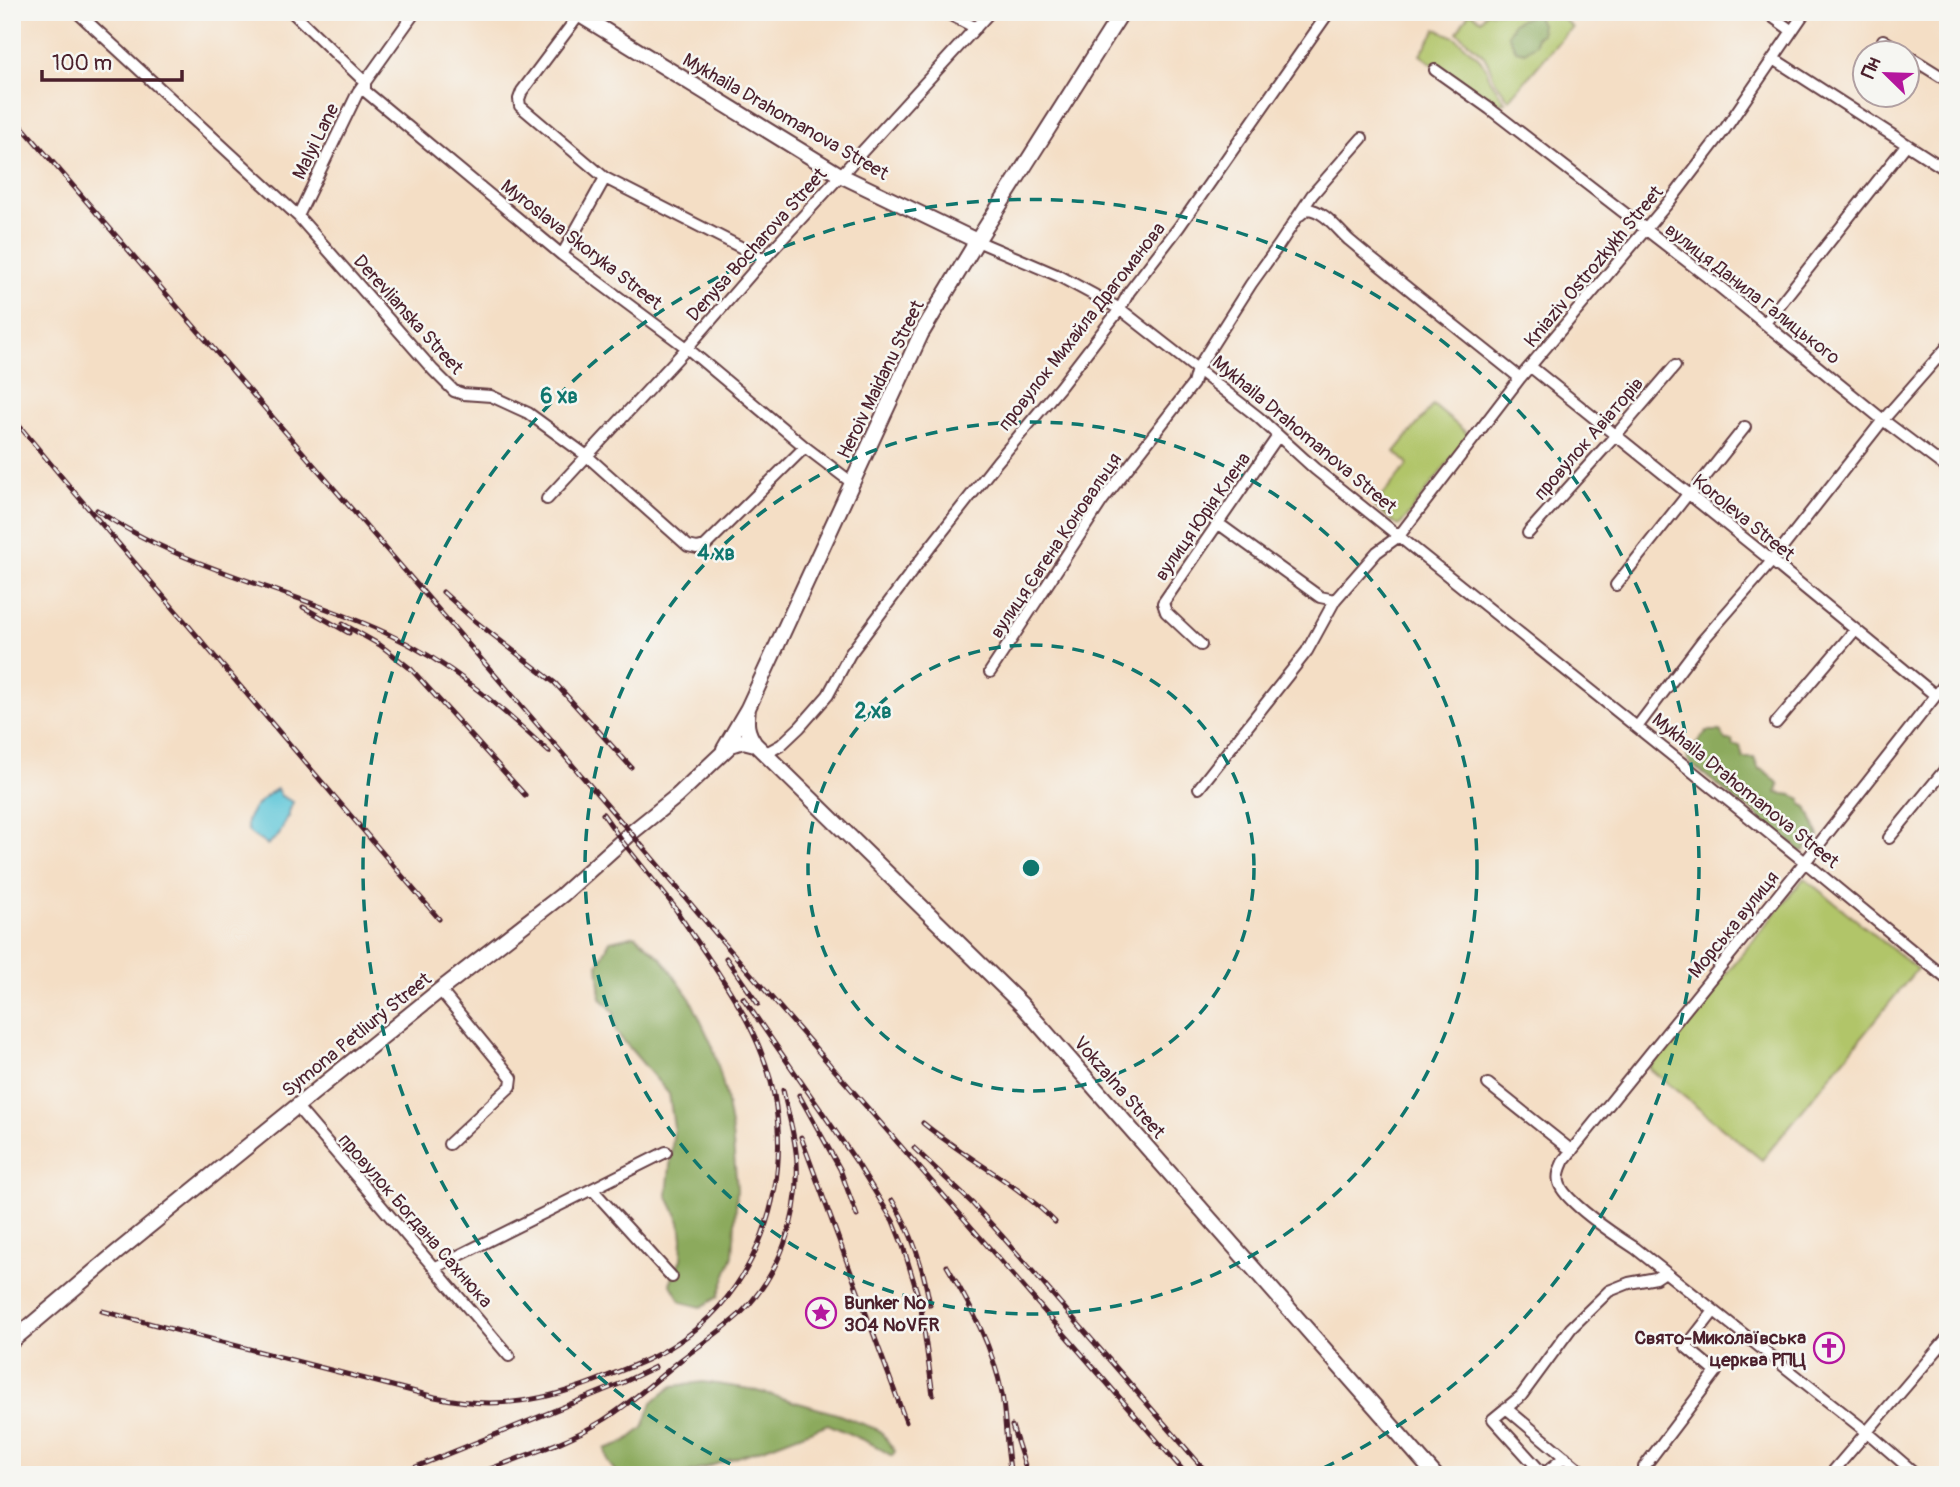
<svg xmlns="http://www.w3.org/2000/svg" width="1960" height="1487" font-family="Pangolin,sans-serif">
<rect width="100%" height="100%" fill="#f6f6f2"/>
<filter id="ink" filterUnits="userSpaceOnUse"><feTurbulence type="fractalNoise" baseFrequency=".0143" numOctaves="2"/><feDisplacementMap in="SourceGraphic" scale="14" xChannelSelector="R" yChannelSelector="G"/><feConvolveMatrix kernelMatrix="1 2 1 2 8 2 1 2 1" color-interpolation-filters="sRGB"/></filter>
<filter id="wash" filterUnits="userSpaceOnUse"><feTurbulence type="fractalNoise" baseFrequency=".00686" numOctaves="4" result="noise"/><feDisplacementMap in="SourceGraphic" scale="28" xChannelSelector="R" yChannelSelector="G"/><feGaussianBlur stdDeviation="1.57" result="paint"/><feColorMatrix in="noise" values="0 0 0 0 0 0 0 0 0 0 0 0 0 0 0 0 0 1.4 0 .05"/><feComposite in="paint" operator="in"/></filter>
<g filter="url(#wash)">
<rect width="100%" height="100%" fill="#f4dec5"/>
<path fill="#b1c569" stroke="#7e724a" stroke-width="2" d="M1470,12L1481,20L1487,12H1557L1573,28L1565,34L1509,100L1494,79L1488,63L1483,55L1457,32Z
M1436,29L1455,37L1479,58L1486,68L1490,79L1505,102L1491,105L1420,55Z
M1433,405L1469,435L1402,523L1398,526L1374,506L1408,464L1395,452Z
M1804,878L1917,969L1762,1160L1649,1068Z"/>
<path fill="#8caa5d" stroke="#6b6444" stroke-width="2" d="M1535,13L1541,24L1542,34L1536,37V44L1525,52L1516,50L1508,35L1513,23Z
M1707,731H1720L1726,740H1732L1733,746H1740L1743,758H1754L1759,769L1764,770L1779,784L1777,793L1792,795L1801,799V804L1807,807L1819,836L1811,845L1806,846L1804,851H1798L1795,845L1764,824L1754,811L1734,800L1724,790L1692,765L1688,760L1686,749L1693,747Z
M635,935L663,960L691,1000L713,1047L725,1092L732,1132L737,1189L733,1255L718,1297L701,1307L681,1302L670,1283L681,1259L682,1239L680,1222L667,1195L674,1127L669,1094L616,1032L614,1012L601,998L598,965L610,941Z
M703,1382L750,1389L837,1414L879,1430L895,1451L892,1456L874,1445L828,1424L771,1446L683,1475H618L608,1462L605,1449L625,1442L643,1428L652,1402L673,1386Z"/>
<path fill="#5dc6d8" stroke="#547282" stroke-width="2" d="M277,789L281,796L293,802L289,812V817L287,818L279,835L267,845C262,841 253,837 249,832C239,817 266,795 277,789Z"/>
</g>
<g filter="url(#ink)">
<g fill="none" stroke-linecap="round" stroke-linejoin="round">
<g stroke="#643c42" stroke-width="14">
<path id="street" d="M77,12L298,216L433,370L454,391L463,394L491,396L528,413L587,456L688,546L697,548L705,546L805,447
M292,12L365,82V91L562,255L687,348L805,447L851,482
M945,12L976,28
M1766,12L1792,31
M579,15L522,91L519,99L520,106L605,178L764,259
M1883,40L1902,52
M1908,56L1948,81
M1774,59L1948,171
M1435,70L1490,109L1710,279L1883,420L1948,469
M1300,215L1307,209C1324,210 1337,229 1349,240C1405,287 1463,332 1520,378
M298,216L358,92L415,12
M977,241L1059,276L1120,309L1258,417L1315,469L1805,862L1948,980
M562,255L605,178
M1765,323L1906,145
M1531,367L1772,561L1935,695
M1690,496L1745,427
M547,499L687,348L764,259L990,12
M1219,524L1320,597L1335,600
M1528,533L1616,435L1675,366
M1616,585L1688,494
M1201,645L1166,612L1163,603L1278,436
M990,672L1102,501L1193,384L1197,369L1251,284L1279,245L1312,195L1362,138
M1776,723L1855,630
M1637,727L1703,640L1772,561L1883,420L1948,346
M764,752L770,751L781,745L800,727L828,695L850,654L928,550L997,462L1060,387L1120,309L1129,292L1179,227L1329,12
M1199,788L1307,651L1335,600L1377,552L1399,536L1520,378L1673,197L1725,129L1805,12
M1889,838L1948,766
M440,990L512,1078L511,1086L449,1144
M1488,1084L1572,1151
M297,1107L509,1356
M592,1189L672,1277
M434,1268L666,1152
M1506,1408L1586,1475
M1644,1467L1716,1372L1686,1347L1714,1311
M1544,1474L1565,1457
M1544,1475L1493,1419L1521,1396L1571,1328L1609,1291L1629,1283L1656,1278L1665,1272
M1830,1475L1948,1337
M1917,1475L1867,1432L1635,1248C1618,1237 1562,1200 1559,1182C1557,1174 1561,1167 1564,1160L1805,862L1948,680"/>
</g>
<g stroke="#643c42" stroke-width="18">
<path id="secondary" d="M575,12L840,175L977,241
M755,744L1021,1004L1435,1475
M724,749L748,708L921,334L977,241L1122,12
M12,1341L116,1253L440,990L562,895L631,833L677,796L731,745L743,741L755,744C746,731 746,723 748,708"/>
</g>
<use href="#street" stroke="#fff" stroke-width="10"/>
<use href="#secondary" stroke="#fff" stroke-width="14"/>
<g stroke="#4a1f2b" stroke-width="5">
<path id="rail" d="M12,115L631,833L717,935L1187,1475
M12,417L70,487L439,919
M97,510C182,569 293,590 386,633C450,662 498,705 549,752
M443,592L475,621L555,683L631,767
M303,607L349,633
M343,624L380,645L411,669L525,795
M603,814L622,841L678,911
M726,958L758,1004
M743,998L856,1161L893,1221L903,1246L920,1302L933,1395
M799,1095L840,1169L857,1216
M923,1123C965,1158 1016,1182 1055,1222
M801,1137L906,1422
M914,1148L972,1203L1002,1236L1209,1475
M892,1200C913,1233 923,1267 930,1305
M947,1266C971,1307 993,1347 1002,1394C1006,1421 1006,1448 1011,1475
M102,1311L435,1397C497,1410 547,1401 605,1377C630,1367 655,1358 677,1343C758,1290 791,1189 774,1095C760,1023 711,964 672,904
M1012,1426L1028,1475
M396,1475L622,1383L655,1367
M475,1475C516,1458 565,1444 602,1421C630,1404 657,1379 682,1359C701,1344 723,1330 741,1313C779,1276 800,1216 797,1163C796,1138 788,1114 783,1090"/>
</g>
<use href="#rail" stroke="#f6f6f2" stroke-width="2.5" stroke-dasharray="8" stroke-linecap="butt"/>
</g>
</g>
<g fill="none" stroke="#0f766e" stroke-width="3.5" stroke-dasharray="12 9">
<circle cx="1031" cy="868" r="223"/>
<circle cx="1031" cy="868" r="446"/>
<path d="M749 1473A668 668 0 1 1 1313 1473"/>
</g>
<defs>
<g id="sight-ring" transform="scale(1.575)"><circle r="9.5" fill="#f6f6f2" stroke="#b5179e" stroke-width="1.5"/><path d="M0-6L1.8-2.2L6-1.7L2.9 1.2L3.7 5.4L0 3.3L-3.7 5.4L-2.9 1.2L-6-1.7L-1.8-2.2Z" fill="#b5179e"/></g>
<g id="church-ring" transform="scale(1.575)"><circle r="9.5" fill="#f6f6f2" stroke="#b5179e" stroke-width="1.5"/><path d="M-1.2-6h2.4v3.5h3.3v2.4h-3.3V6h-2.4V-.1h-3.3v-2.4h3.3Z" fill="#b5179e"/></g>
</defs>
<g fill-rule="evenodd">
<use href="#sight-ring" x="821" y="1313"/>
<use href="#church-ring" x="1829" y="1348"/>
</g>
<g text-anchor="middle" stroke-width="5" stroke-linejoin="round" paint-order="stroke">
<g font-size="19" fill="#4a1f2b" stroke="#f6f6f2">
<text transform="translate(786 116) rotate(30)" y="7">Mykhaila Drahomanova Street</text>
<text transform="translate(315 141) rotate(-64)" y="7">Malyi Lane</text>
<text transform="translate(582 244) rotate(38)" y="7">Myroslava Skoryka Street</text>
<text transform="translate(756 244) rotate(-48)" y="7">Denysa Bocharova Street</text>
<text transform="translate(1593 266) rotate(-50)" y="7">Kniaziv Ostrozkykh Street</text>
<text transform="translate(1753 293) rotate(38)" y="7">вулиця Данила Галицького</text>
<text transform="translate(409 314) rotate(48)" y="7">Derevlianska Street</text>
<text transform="translate(1081 326) rotate(-52)" y="7">провулок Михайла Драгоманова</text>
<text transform="translate(880 379) rotate(-64)" y="7">Heroiv Maidanu Street</text>
<text transform="translate(1305 434) rotate(40)" y="7">Mykhaila Drahomanova Street</text>
<text transform="translate(1588 438) rotate(-49)" y="7">провулок Авіаторів</text>
<text transform="translate(1202 516) rotate(-55)" y="7">вулиця Юрія Клена</text>
<text transform="translate(1744 517) rotate(39)" y="7">Koroleva Street</text>
<text transform="translate(1055 545) rotate(-56)" y="7">вулиця Євгена Коновальця</text>
<text transform="translate(1746 790) rotate(39)" y="7">Mykhaila Drahomanova Street</text>
<text transform="translate(1733 924) rotate(-51)" y="7">Морська вулиця</text>
<text transform="translate(356 1034) rotate(-39)" y="7">Symona Petliury Street</text>
<text transform="translate(1120 1087) rotate(49)" y="7">Vokzalna Street</text>
<text transform="translate(416 1220) rotate(49)" y="7">провулок Богдана Сахнюка</text>
</g>
<g font-size="19" font-weight="bold" fill="#4a1f2b" stroke="#f6f6f2" text-anchor="start">
<text x="844" y="1309">Bunker No<tspan x="844" dy="22">304 NoVFR</tspan></text>
<text x="1806" y="1344" text-anchor="end">Свято-Миколаївська<tspan x="1806" dy="22">церква РПЦ</tspan></text>
</g>
</g>
<circle cx="1031" cy="868" r="10" fill="#0f766e" stroke="#f6f6f2" stroke-width="3.5"/>
<g font-size="21" text-anchor="middle" font-weight="bold" fill="#0f766e" stroke="#f6f6f2" stroke-width="5" stroke-linejoin="round" paint-order="stroke">
<text x="559" y="403">6 хв</text>
<text x="716" y="560">4 хв</text>
<text x="873" y="718">2 хв</text>
</g>
<rect width="1960" height="1487" fill="none" stroke="#f6f6f2" stroke-width="42"/>
<g transform="translate(1886 74) rotate(293)"><circle r="33" fill="#f6f6f2" stroke="#b1a0a2" stroke-width="2"/>
<path d="M0-5L12 26L0 18L-12 26Z" fill="#b5179e"/>
<text y="-10" font-size="19" font-weight="bold" text-anchor="middle" fill="#4a1f2b">Пн</text>
</g>
<path d="M42 70v10h140v-10" fill="none" stroke="#4a1f2b" stroke-width="3.5"/>
<text x="52" y="70" font-size="21" fill="#4a1f2b" stroke="#f6f6f2" stroke-width="5" paint-order="stroke">100 m</text>
</svg>
